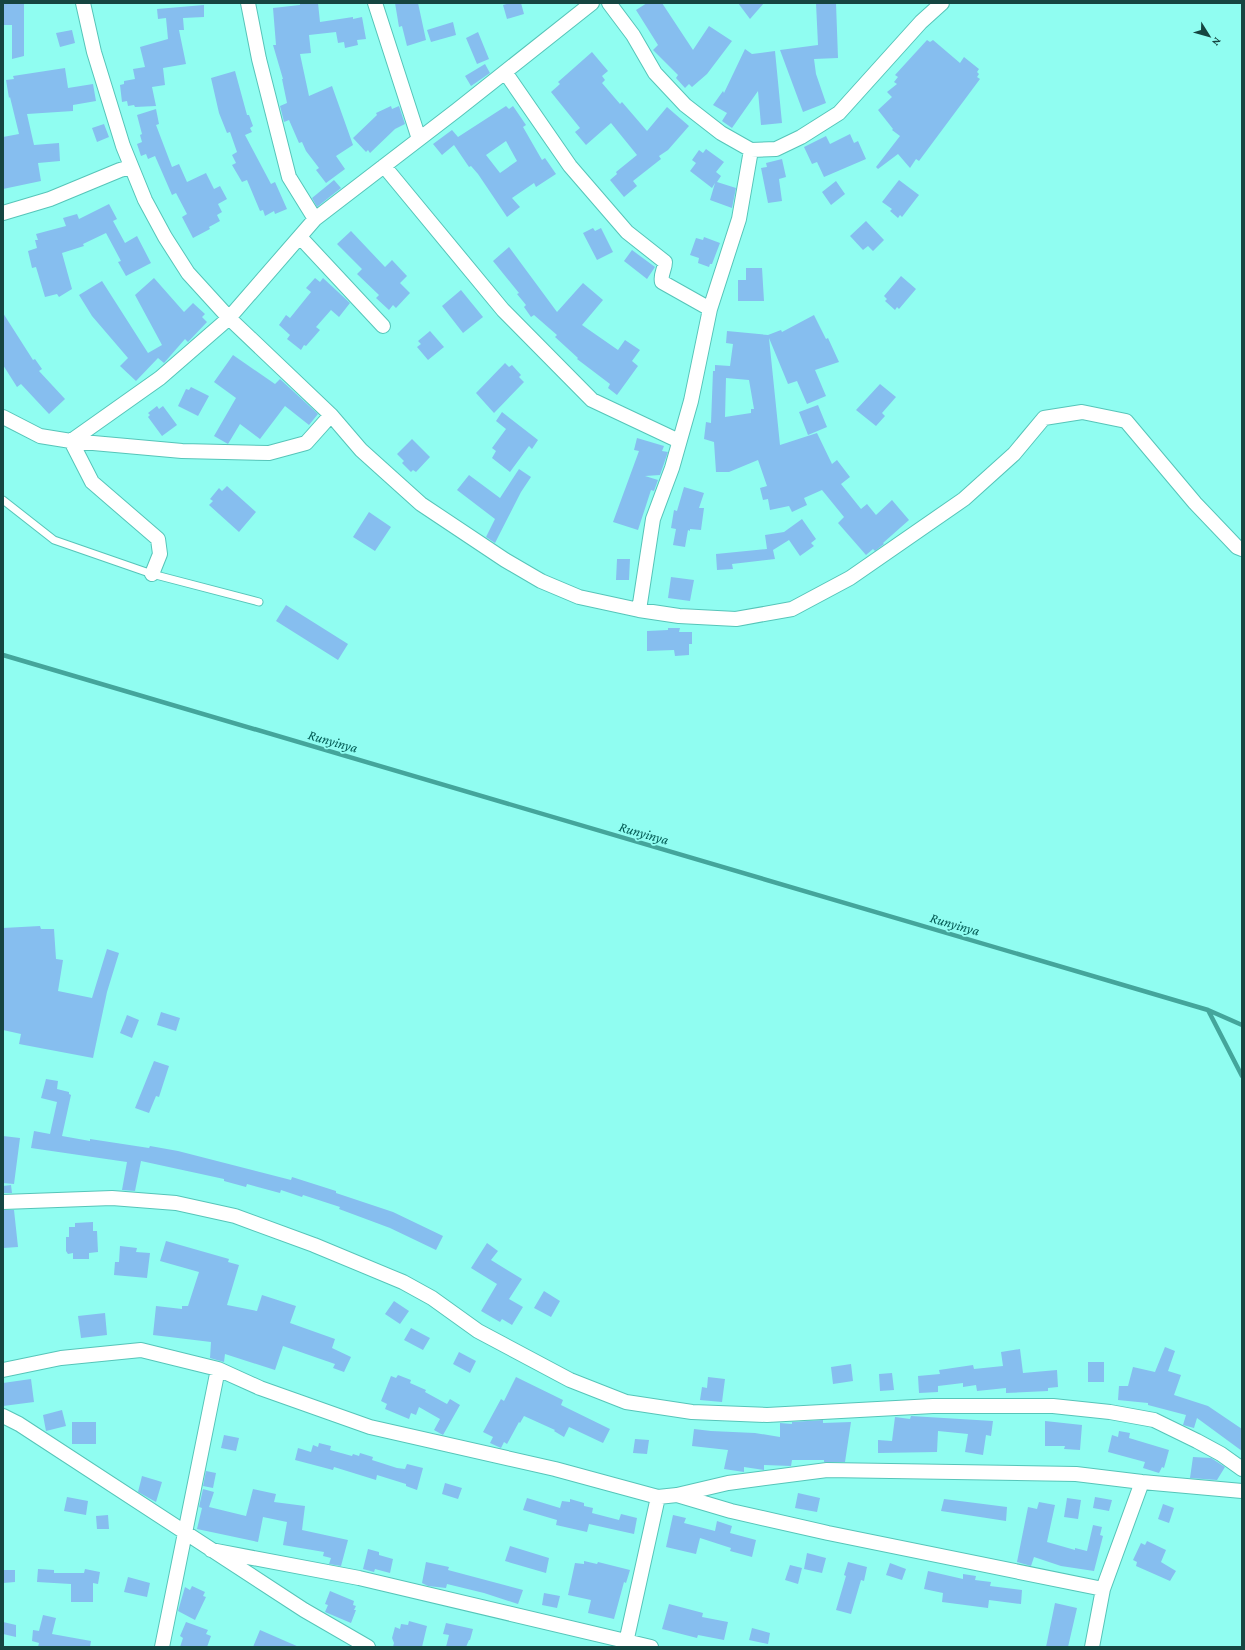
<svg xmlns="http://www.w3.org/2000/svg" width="1245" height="1650" font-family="'Crimson Pro',serif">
<rect width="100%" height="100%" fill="#90fdf1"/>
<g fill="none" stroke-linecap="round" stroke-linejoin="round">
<path stroke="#44a59b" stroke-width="4.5" d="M3,655L1208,1010L1242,1076
M1208,1010L1242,1025"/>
</g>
<path fill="#86beef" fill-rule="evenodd" d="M3,3H24V56L12,59V25H3Z
M300,3H318L320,22L353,17V19L362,17L366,39L357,40L358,45L345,48L344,42L338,43L336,32L309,35L311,53L300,54L309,96L332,86L353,145L336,156L345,169L326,183L316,170L319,168L306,151L302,142L299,143L289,120L284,122L280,106L287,103L282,79H283L273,45H276L273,8L300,5Z
M395,3H418L426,40L407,46L402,26L399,27Z
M510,3H521L524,14L507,19L503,5Z
M647,3H662L693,50L709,26L732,41L707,74L692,87L689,84L685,88L676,78L678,75L653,50L658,45L636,10Z
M738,3H764L750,19Z
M816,3H836L838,58L814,59L816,74L826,103L803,112L780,50L818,45Z
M204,5V17L183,18L184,30H179L186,64L163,68L165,85L152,87L156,106L135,107L134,105L128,106L127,101L122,102L120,85L124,84V81L135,79L133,69L145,67L140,47L168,39L166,18L158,19L157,9Z
M453,22L456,35L431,42L427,30Z
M72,30L75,43L60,47L56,33Z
M478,32L489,59L477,64L466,38Z
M927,40L930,42L933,40L960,63L964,57L979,69L977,72L979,74L977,77L980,79L919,161L916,159L910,168L898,154L878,169L876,167L900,136L892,130L893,129L878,110L892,97L887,92L897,84L894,82L898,77L895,75Z
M745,49L752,54L775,51L782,123L761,125L758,91L732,128L722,121L727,113L713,105L723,91L724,93Z
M592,52L608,71L602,76L605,80L602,83L620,104L622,102L647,131L667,107L689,126L668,150L659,156L661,159L633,181L637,186L624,197L610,180L617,174L616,172L637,155L611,123L586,145L575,132L580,128L551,92L560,84L558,82Z
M485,64L490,73L471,86L465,76Z
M65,68L68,88L93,84L96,101L73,105V111L27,114L34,145L59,143L60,161L38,163L41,181L3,189V137L19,134L10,97L9,98L6,80L14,79L13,76Z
M235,71L247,115H249L253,126L250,128L252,132L245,135L271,184L275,182L287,209L275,214L274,211L265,216L263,210L260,211L247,180L242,182L232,165L236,163L232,155L237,152L230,132L227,133L219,113L211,78Z
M391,106L392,109L399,106L405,124L395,129L370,153L368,150L366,152L353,138L377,115L376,113Z
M506,106L509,109L513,106L526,125L523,127L542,160L545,158L556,174L536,187L534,183L512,198L520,207L507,217L478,174L471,166L469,167L454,145L442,155L433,144L452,130L458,137ZM506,141L517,161L500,173L486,155Z
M156,109L159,124L156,125L172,167L179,164L187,182L206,173L214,189L220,186L227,199L218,204L222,212L217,215L220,221L209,227L210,229L193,238L182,217L187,214L176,193L172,195L155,156L148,159L146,154L141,156L137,144L142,142L140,135L142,134L137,115Z
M104,124L109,137L97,142L92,128Z
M850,134L854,143L858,141L866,159L824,177L817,162L812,164L804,147L826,136L830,144Z
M706,149L724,162L716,172L721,176L717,182L736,188L732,208L710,200L715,183L712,188L690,171L696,163L692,160L699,150L703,153Z
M782,159L786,177L779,179L782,201L768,203L761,168L767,167L766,163Z
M334,180L341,188L317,207L312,198Z
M899,180L919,195L902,217L900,215L898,218L890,211L892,209L882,202Z
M836,181L845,194L831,205L822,192Z
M109,204L117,219L113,221L125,243L137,236L151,263L126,276L118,262L121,261L106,233L83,244L84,246L62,253L72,289L59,297L57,294L45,297L36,267L32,268L28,251L37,248L35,240H38L36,234L66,226L63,218L77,214L79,219Z
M866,221L884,240L873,251L868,246L863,250L850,236Z
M593,228L595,231L601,228L613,252L597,260L583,233Z
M351,231L385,267L392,260L407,276L400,283L410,293L396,308L393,305L389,310L376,298L379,295L357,274L362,269L337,244Z
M704,237L720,243L712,264H710L709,267L698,263L699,258L690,255L696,238L703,240Z
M509,247L557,312L583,283L603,300L582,325L618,350L625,340L640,350L632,361L638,366L617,395L608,388L610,384L577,359L578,358L555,337L557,335L534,315L531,317L524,307L526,305L517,294L519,293L493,261Z
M632,250L655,267L647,279L624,261Z
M746,268H762L764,301H738V280H746Z
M901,276L916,289L899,309L897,307L895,310L885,301L887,299L884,296Z
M154,278L184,312L193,303L205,314L202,317L207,322L188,342L185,339L164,363L158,358L136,381L120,366L128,358L92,316L79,295L102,281L148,353L162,345L135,295Z
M315,278L320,282L323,278L350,303L339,317L331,310L316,327L320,330L306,346L304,345L301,350L287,339L290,335L279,325L286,315L290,318L311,292L306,288Z
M461,290L483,317L463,333L442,306Z
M3,313L33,360L35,359L42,369L39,371L65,399L49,414L21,384L17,387L3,365Z
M814,315L826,339L828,338L839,362L815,370L826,396L807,404L797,381L788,384L769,338L780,445L817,433L832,464L837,460L850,477L841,484L861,509L867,504L876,515L892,500L909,520L883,543L884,544L875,551L873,549L866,555L838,523L844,517L822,490L804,498L807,505L792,512L789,506L770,510L768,499L763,500L760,488L767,486L758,460L729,472H716L714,442L704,439L706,422L711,423L713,371H715V365L730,366L733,344L726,343L727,331L768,335L781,330L782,332ZM726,378L749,380L754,409H751V413L725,417Z
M430,331L444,347L428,360L417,347L421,344L418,341Z
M233,355L275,384L280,379L318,414L309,425L285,406L260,439L240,424L228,444L214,436L236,398L214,382Z
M505,363L509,367L512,365L521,375L519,377L524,382L494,413L476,393Z
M880,384L896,397L882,413L885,416L876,426L856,410Z
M191,387L209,396L198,416L178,406L186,389L189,390Z
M818,405L827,427L808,435L799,412Z
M157,406L159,409L163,406L177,425L162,436L148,417L150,415L148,413Z
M502,412L538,440L532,449L529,446L510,472L492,458L496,451L492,448L506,429L496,421Z
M637,438L664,446L662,451L668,452L660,475L645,476L658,480L654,491L651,490L638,530L613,522L639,451L634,450Z
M412,439L430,457L416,472L413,470L411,472L402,463L404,461L397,454Z
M519,469L531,477L521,492L495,543L486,537L495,519L457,490L469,475L500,498Z
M227,486L256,512L239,532L209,505L213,501L210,499L219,488L222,491Z
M684,487L704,493L699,508H704L701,530L690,529V531L688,530L685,547L673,545L676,529L671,528L674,510L677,511Z
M369,512L391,527L375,551L353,537Z
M802,519L816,539L811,543L814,546L800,556L789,540L773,550L775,559L732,564L733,569L717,570L716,554L767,549L765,535L784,532Z
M617,559H630L629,580H616Z
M671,577L694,580L690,601L668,598Z
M286,605L348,644L338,660L276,621Z
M668,628H680L679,632H692V644H689V655L675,656L674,650L647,651V631L668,630Z
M40,926L41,929H54L56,959L63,960L58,991L92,998L107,949L119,953L107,992L93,1058L19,1044L21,1034L3,1030V928Z
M161,1012L180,1018L176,1031L157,1025Z
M127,1015L139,1020L132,1038L120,1033Z
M154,1061L169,1066L159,1097L156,1096L149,1113L135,1108Z
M46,1079L58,1081L57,1089L69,1092V1094L71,1095L62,1136L90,1141V1139L149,1148L150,1146L178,1151L291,1180L292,1177L336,1191V1193L393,1212L443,1236L436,1250L390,1228L339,1209L340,1207L303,1195L302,1197L281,1190L280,1193L247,1184L246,1187L224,1181V1179L141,1161L135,1191L122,1190L127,1162L31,1148L34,1131L50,1134L57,1102L41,1098Z
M3,1136L20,1138L14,1184L3,1183Z
M11,1185L12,1193H3V1186Z
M3,1210H14L18,1247L3,1248Z
M93,1222V1231H97L98,1252L89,1253V1259H73V1253L68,1254L66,1251V1237H69V1227H75V1223Z
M166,1241L229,1259L228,1262L239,1265L227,1305L257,1311L262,1295L296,1306L290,1323L335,1339L332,1348L351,1357L344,1372L333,1368L335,1364L283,1346L275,1370L225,1354L224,1362L210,1358L211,1342L153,1335L156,1306L182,1309V1306H188L199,1272L160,1261Z
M487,1243L498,1251L491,1260L522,1279L509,1299L523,1307L512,1325L502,1319L500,1322L481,1311L497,1284L471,1268Z
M120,1246L137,1248L136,1252L150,1253L147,1278L114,1275L115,1262H119Z
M544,1291L560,1301L551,1317L534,1308Z
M394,1301L409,1311L400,1324L385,1314Z
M105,1313L107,1335L81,1338L78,1316Z
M411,1328L430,1338L423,1350L404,1340Z
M1165,1347L1175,1351L1168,1371L1181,1375L1174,1395L1208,1406L1242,1429V1451L1197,1418L1194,1428L1183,1425L1186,1415L1148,1405V1403L1118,1400L1119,1386H1128L1133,1367L1155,1372Z
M1020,1349L1023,1373L1057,1370L1058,1387L1048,1388V1391L1006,1393V1388L977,1391L976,1385L963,1387V1383L938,1386V1392L919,1393L918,1376L940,1374L939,1370L973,1365L974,1369L1003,1366L1001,1352Z
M459,1352L476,1361L470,1373L453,1364Z
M1088,1362H1104V1382H1088Z
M851,1364L853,1381L833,1384L831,1367Z
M892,1373L894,1390L880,1391L879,1374Z
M398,1375L411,1380L410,1383L426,1390L425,1392L447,1404L450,1399L460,1405L443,1435L434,1430L440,1419L419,1407L416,1415L411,1413L409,1419L385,1409L387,1404L381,1401L391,1376L396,1378Z
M516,1377L563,1400L561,1405L610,1429L603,1443L569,1427L564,1437L554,1431L555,1430L524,1416L520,1423L519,1422L507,1444L504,1442L501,1448L490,1443L493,1437L483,1432L501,1399L504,1401Z
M708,1377L725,1379L722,1402L700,1400L702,1387L707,1388Z
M31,1379L34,1402L3,1406V1383Z
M62,1410L66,1426L46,1431L43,1415Z
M911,1416L993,1421L991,1436L986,1435L983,1455L965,1452L968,1434L938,1431L937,1452L878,1453V1440L892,1441L895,1417L910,1419Z
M823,1420V1423L851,1422L845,1462H824V1460H792L791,1466L764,1465V1470L744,1467V1472L724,1469L728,1450L692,1446L694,1429L711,1431L755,1433L780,1437V1423L792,1424V1422Z
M1045,1421L1082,1425L1080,1450L1064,1449L1065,1446H1045Z
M72,1422H96V1444H72Z
M1119,1431L1130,1433L1129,1438L1169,1450L1164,1468L1162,1467L1159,1473L1143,1468L1145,1462L1108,1452L1112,1435L1118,1437Z
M224,1435L239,1438L236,1451L221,1448Z
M635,1439L649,1440L647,1454L633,1453Z
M319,1443L331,1446L330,1450L352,1456L353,1454L359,1456L360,1453L373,1457L372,1460L397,1468L405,1469L407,1464L423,1468L417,1490L406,1486V1484L377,1475L376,1480L334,1467L333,1470L295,1460L298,1448L311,1452L313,1445L318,1447Z
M1193,1457L1211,1458L1225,1467L1217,1480L1190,1478Z
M206,1471L216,1473L213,1488L203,1486Z
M142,1476L162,1482L156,1502L138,1492Z
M445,1483L462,1488L458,1499L442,1494Z
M203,1489L214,1492L209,1507L246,1516L253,1489L276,1494L274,1502L305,1506L302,1530L348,1540L341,1566L329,1564L331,1558L323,1556L324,1552L283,1545L287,1522L263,1517L258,1542L197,1529L202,1508L199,1507Z
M798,1493L820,1498L817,1512L795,1508Z
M67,1497L88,1501L86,1515L64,1511Z
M1095,1497L1112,1500L1109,1511L1093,1508Z
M527,1498L560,1508L562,1501L570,1502V1499L584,1503V1506L593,1508L592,1513L619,1520L621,1514L637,1518L634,1534L589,1524L587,1532L556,1525L557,1520L523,1510Z
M1067,1498L1081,1500L1078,1519L1064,1517Z
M944,1499L1007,1507L1006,1521L941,1511Z
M1039,1502L1055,1505L1047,1542L1075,1550V1548L1087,1551L1093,1525L1102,1527L1100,1535L1103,1536L1094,1571L1061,1566L1034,1557L1031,1566L1017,1562L1028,1507L1037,1509Z
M1163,1504L1174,1508L1169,1523L1158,1519Z
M108,1515L109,1529H97L96,1516Z
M673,1515L686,1518L684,1523L715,1531L717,1521L732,1526L730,1533L756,1540L752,1557L730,1551L731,1548L700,1538L696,1554L666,1547Z
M1147,1541L1166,1550L1161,1562L1176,1571L1170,1581L1136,1566L1137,1562L1133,1560L1141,1543L1145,1545Z
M510,1546L549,1558L546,1573L505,1561Z
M368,1549L379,1552V1555L393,1559L390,1573L375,1569L374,1572L363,1569Z
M807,1553L826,1558L822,1573L804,1569Z
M584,1561L597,1564L598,1562L630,1570L626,1583L624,1582L614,1619L588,1613L591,1600L568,1595L575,1563L584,1564Z
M426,1562L449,1567L448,1570L523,1590L518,1604L484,1593L447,1584L446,1588L428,1586L422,1583Z
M848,1562L867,1567L864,1581L861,1580L851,1614L836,1610L846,1576L844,1575Z
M890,1563L906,1569L902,1580L886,1575Z
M790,1565L802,1568L798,1584L785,1580Z
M38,1569L54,1570V1573H84L85,1569L100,1572L98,1584L93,1583V1602H71V1584L37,1582Z
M3,1570H15V1582L3,1583Z
M928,1571L963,1579V1574L976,1576L975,1580L991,1582L990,1586L1022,1590L1021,1604L989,1600L988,1608L942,1602L943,1593L924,1589Z
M128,1577L150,1583L147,1597L124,1592Z
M192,1586L205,1592L203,1596L206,1597L195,1620L178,1611L185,1587L190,1590Z
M330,1591L354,1601L353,1605L356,1606L354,1610H356L351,1623L325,1612L328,1605L325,1604Z
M544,1593L560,1596L557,1608L542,1605Z
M1055,1603L1077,1608L1068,1647H1046Z
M669,1604L703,1613L702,1617L728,1622L724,1640L698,1635L697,1638L662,1629Z
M43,1615L56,1618L52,1634L91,1641L90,1647H38L39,1643L32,1641L33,1630L39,1631Z
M409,1621L427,1626L422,1647H393L394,1643L392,1638L395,1627L400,1629L401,1624L408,1625Z
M3,1622L16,1625V1637L3,1634Z
M186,1622L208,1630L206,1634L211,1636L207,1647H180L183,1638L180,1636Z
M446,1623L473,1629L470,1640H469L466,1647H446L449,1635L443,1634Z
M752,1628L770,1633L768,1644L749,1640Z
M260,1630L299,1647H253Z"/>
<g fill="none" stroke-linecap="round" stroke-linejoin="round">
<g stroke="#56c5b9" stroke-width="9">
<path id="service" d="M3,500L54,540L152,574L259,602"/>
</g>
<g stroke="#56c5b9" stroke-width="16">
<path id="minor" d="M83,3L94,52L123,146L145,200L165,237L188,273L229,318L331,415L361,450L421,504L505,560L541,581L579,597L639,610L679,616L736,619L792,609L850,578L964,499L1014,454L1044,418L1082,412L1126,421L1195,503L1237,547L1242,549
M248,3L259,59L289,177L315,219
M375,3L419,139
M609,3L633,35L655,73L685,105L721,133L751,150L776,149L801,137L839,113L921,22L942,3
M505,72L570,166L627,232L665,262C665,269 660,275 662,282L710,309
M384,166L503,310L592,400L679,441
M3,213L50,199L120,170L131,167
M300,237L383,326
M3,417L40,436L71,441L160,378L229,318L315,219L457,110L592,3
M152,574L160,554L158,539L92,482L71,441L182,451L269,453L306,443L331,415
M639,610L653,519L672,468L691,401L710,309L739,219L751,150
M3,1202L112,1198L176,1203L235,1216L314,1245L403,1282L432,1298L478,1331L570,1380L626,1402L692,1412L767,1415L933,1406H1053L1110,1412L1154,1420L1197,1441L1221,1454L1242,1469
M3,1370L61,1358L141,1350L218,1369L260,1388L370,1427L555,1469L658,1497L677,1495L728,1483L827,1470L1076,1474L1142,1482L1242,1491
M3,1416L19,1424L304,1610L368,1647
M677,1495L731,1511L828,1533L1103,1589
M211,1550L359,1578L651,1647
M162,1647L218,1369
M625,1647L658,1497
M1092,1647L1103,1589L1142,1482"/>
</g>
<use href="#service" stroke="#fff" stroke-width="7"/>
<use href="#minor" stroke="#fff" stroke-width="14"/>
</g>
<g text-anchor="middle" stroke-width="3.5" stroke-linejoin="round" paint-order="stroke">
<g font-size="14" font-style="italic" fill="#025a53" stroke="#90fdf1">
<text transform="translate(333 741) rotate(16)" y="5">Runyinya</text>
<text transform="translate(644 833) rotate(16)" y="5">Runyinya</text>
<text transform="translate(955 924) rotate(16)" y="5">Runyinya</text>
</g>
</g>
<rect width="1245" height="1650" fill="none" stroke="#164541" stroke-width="8"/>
<g transform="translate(1209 36) rotate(127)" stroke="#90fdf1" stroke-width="3" paint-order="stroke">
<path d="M0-3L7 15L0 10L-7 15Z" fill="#164541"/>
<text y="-6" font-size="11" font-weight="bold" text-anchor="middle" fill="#164541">N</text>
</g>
</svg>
